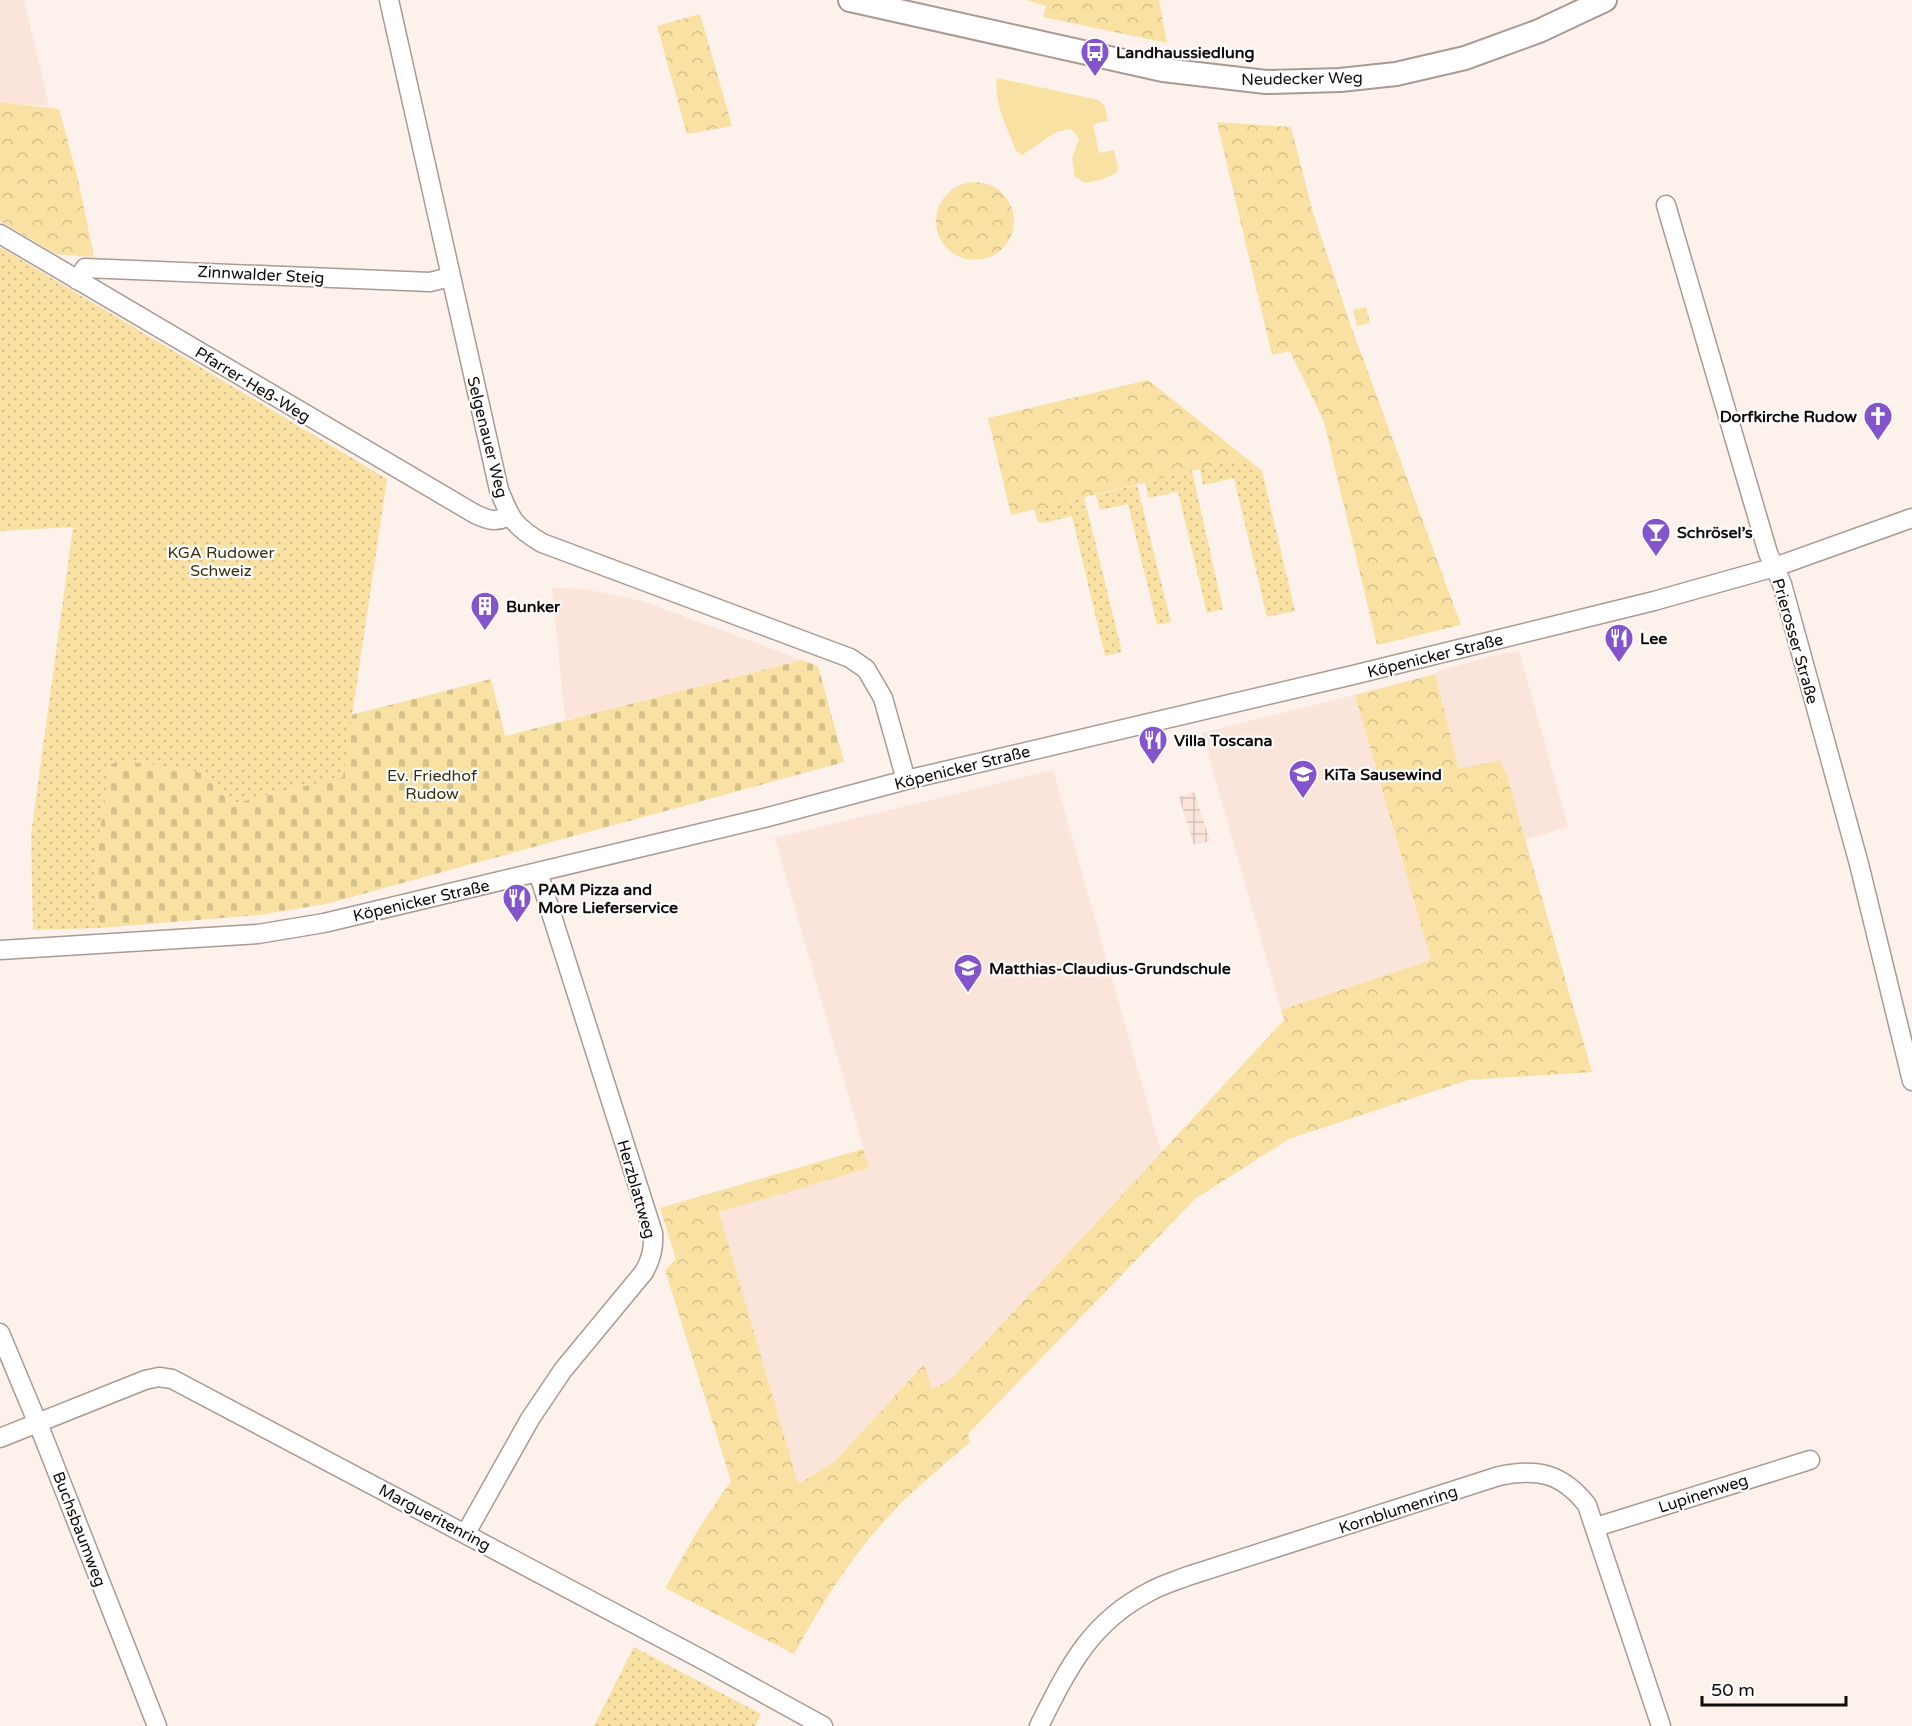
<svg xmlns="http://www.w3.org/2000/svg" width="1912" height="1726" font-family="'Varela Round',sans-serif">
<defs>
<pattern id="industrial-grid" width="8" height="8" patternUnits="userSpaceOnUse" patternTransform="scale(1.5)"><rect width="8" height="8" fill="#fbe4da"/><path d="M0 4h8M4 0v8" fill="none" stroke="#d6c2ba"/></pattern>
<pattern id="forest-crowns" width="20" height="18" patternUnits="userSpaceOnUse" patternTransform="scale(1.5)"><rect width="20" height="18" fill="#f9e1a3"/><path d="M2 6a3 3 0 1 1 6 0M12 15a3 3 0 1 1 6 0" fill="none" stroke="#d4c08b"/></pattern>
<pattern id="cemetery-stones" width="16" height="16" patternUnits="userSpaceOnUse" patternTransform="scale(1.5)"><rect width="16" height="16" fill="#f9e1a3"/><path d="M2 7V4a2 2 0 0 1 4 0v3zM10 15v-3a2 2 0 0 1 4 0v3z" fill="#d4c08b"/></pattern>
<pattern id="garden-dots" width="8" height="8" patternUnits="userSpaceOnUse" patternTransform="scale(1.5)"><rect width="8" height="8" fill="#f9e1a3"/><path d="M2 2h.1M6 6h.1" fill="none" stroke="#d4c08b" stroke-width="1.8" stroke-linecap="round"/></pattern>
</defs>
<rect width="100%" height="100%" fill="#fdf1eb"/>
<path fill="#fbe4da" d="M0,0H24L49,106L0,102Z
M552,588L585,589L642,601L802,660L565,720Z
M1519,651L1568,827L1524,840L1506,773L1459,769L1435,672L1495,655Z
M1355,695L1431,960L1281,1010L1202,733Z
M1053,770L1161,1152L952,1378L932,1390L923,1364L834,1462L797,1484L719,1211L869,1168L775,838Z"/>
<path fill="url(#industrial-grid)" d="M1194,792L1210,841L1194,845L1179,797Z"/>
<path fill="#f9e1a3" d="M997,78L1099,100L1105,107L1108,121L1093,124L1099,153L1114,150L1118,168L1116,173L1103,179L1085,183L1075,177L1072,158L1079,139L1075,133L1070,129L1056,132L1022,155L1016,151C1008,129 993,102 997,78Z"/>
<path fill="url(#forest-crowns)" d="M1026,0H1159L1167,43L1043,17L1046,6Z
M700,14L732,126L687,134L657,26Z
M0,102L59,109L78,179L94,257L56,254L0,221Z
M1217,122L1291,127L1313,213L1351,326L1461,625L1377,645L1324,422L1290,351L1272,355Z
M936 221a39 39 0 1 1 78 0a39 39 0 1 1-78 0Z
M1366,307L1370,323L1357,326L1353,310Z
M1148,380L1246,458L1011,515L988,418Z
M1435,674L1459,769L1499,760L1506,773L1592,1072L1468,1080L1289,1139L1195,1199L968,1434L970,1442C943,1466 912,1490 888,1517C850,1558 821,1605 794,1654L665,1588L699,1528L731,1481L665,1270L676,1259L660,1208L863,1149L869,1168L719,1212L798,1484L834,1462L924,1364L932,1390L952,1378L1284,1020L1281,1010L1431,960L1355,695Z"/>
<path fill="url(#cemetery-stones)" d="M802,660L818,666L844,762L326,904L259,915L100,928L94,875L109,765L120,760L204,773L231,804L342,777L351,715L491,679L505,736Z"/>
<path fill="url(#garden-dots)" d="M0,247L387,479L343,777L231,804L204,773L120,760L109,765L94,875L100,928L33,930L31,835L73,527L0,531Z
M1246,458L1262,471L1295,611L1267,617L1234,478L1203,485L1200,469Z
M1192,471L1223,609L1207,613L1178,492L1148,498L1145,482Z
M1137,485L1171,622L1157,625L1128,504L1100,510L1096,495Z
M1084,497L1122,652L1105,656L1072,516L1044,523L1038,522L1034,509Z
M634,1647L761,1714L755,1726H594Z"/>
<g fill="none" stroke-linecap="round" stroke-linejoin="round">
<g stroke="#a89a94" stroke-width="21">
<path id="minor" d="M389,0L499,490C511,520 514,526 542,543L850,658L866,669L883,698L906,780
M1666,205L1768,553L1782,584L1859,864L1912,1081
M0,234L475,514C488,520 496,523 509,516
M77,280L85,268L430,282L450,277
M0,950L258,934L324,923L764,818L906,780L1353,675L1654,601L1775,567L1912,518
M0,1333L43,1436L157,1726
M0,1438L145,1380L159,1377L172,1379L705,1661L823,1726
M1596,1527L1810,1460
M466,1533L530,1419L563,1370L644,1272C651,1259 654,1249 653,1233L538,872
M1039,1726C1068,1669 1089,1623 1149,1592C1161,1585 1175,1581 1188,1576L1499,1476C1537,1468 1562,1473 1587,1505L1661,1726"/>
</g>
<g stroke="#a89a94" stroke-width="26">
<path id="tertiary" d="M850,0L1163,70L1266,82L1340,80L1396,74L1465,58L1539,31L1605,0"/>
</g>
<use href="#minor" stroke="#fff" stroke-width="18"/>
<use href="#tertiary" stroke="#fff" stroke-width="22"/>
</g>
<defs>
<g id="bus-pin" transform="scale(1.5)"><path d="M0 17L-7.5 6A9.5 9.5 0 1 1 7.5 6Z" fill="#8454cd" stroke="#fff"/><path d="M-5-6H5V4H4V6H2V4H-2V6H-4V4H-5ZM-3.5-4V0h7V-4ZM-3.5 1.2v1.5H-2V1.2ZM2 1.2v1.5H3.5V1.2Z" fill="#fff"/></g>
<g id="church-pin" transform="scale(1.5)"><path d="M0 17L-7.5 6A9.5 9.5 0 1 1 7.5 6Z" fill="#8454cd" stroke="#fff"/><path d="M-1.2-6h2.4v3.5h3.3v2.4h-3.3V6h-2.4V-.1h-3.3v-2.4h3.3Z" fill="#fff"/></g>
<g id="bar-pin" transform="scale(1.5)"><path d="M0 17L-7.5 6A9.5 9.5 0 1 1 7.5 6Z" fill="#8454cd" stroke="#fff"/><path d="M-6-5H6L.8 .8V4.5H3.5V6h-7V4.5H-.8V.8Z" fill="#fff"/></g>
<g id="building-pin" transform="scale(1.5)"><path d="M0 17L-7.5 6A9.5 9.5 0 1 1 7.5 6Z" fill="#8454cd" stroke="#fff"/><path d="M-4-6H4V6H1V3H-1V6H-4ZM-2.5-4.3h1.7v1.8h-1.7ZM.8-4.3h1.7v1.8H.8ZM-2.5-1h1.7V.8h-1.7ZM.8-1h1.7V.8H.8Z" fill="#fff"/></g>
<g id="restaurant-pin" transform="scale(1.5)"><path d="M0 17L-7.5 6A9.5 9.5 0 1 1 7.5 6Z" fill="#8454cd" stroke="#fff"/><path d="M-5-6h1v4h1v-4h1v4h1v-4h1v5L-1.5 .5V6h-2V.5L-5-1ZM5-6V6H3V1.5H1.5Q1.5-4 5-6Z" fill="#fff"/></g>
<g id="school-pin" transform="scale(1.5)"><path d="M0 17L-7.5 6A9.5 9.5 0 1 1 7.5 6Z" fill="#8454cd" stroke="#fff"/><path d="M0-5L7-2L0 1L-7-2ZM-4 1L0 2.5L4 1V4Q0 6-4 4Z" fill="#fff"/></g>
</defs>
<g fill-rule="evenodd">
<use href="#bus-pin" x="1095" y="52"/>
<use href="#church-pin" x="1878" y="416"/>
<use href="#bar-pin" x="1656" y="532"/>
<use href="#building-pin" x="485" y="606"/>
<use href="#restaurant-pin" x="1619" y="638"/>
<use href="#restaurant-pin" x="1153" y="740"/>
<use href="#school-pin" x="1303" y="774"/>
<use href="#restaurant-pin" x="517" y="898"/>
<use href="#school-pin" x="968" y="968"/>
</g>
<g text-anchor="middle" stroke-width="4.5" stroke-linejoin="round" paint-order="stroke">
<g font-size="16" font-weight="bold" fill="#110c0a" stroke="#fff" text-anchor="start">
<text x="1116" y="58">Landhaussiedlung</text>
<text x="1857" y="422" text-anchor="end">Dorfkirche Rudow</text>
<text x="1677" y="538">Schrösel’s</text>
<text x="506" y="612">Bunker</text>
<text x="1640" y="644">Lee</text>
<text x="1174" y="746">Villa Toscana</text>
<text x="1324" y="780">KiTa Sausewind</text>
<text x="538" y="895">PAM Pizza and<tspan x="538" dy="18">More Lieferservice</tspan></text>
<text x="989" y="974">Matthias-Claudius-Grundschule</text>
</g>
<g font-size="16" fill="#110c0a" stroke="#fff">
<text transform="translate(1302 78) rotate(-1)" y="6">Neudecker Weg</text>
<text transform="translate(261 274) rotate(3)" y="6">Zinnwalder Steig</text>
<text transform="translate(253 384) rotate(31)" y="6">Pfarrer-Heß-Weg</text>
<text transform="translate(488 437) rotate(76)" y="6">Selgenauer Weg</text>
<text transform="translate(1796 641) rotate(74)" y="6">Prierosser Straße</text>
<text transform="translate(1435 655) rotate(-14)" y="6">Köpenicker Straße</text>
<text transform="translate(962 767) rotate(-14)" y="6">Köpenicker Straße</text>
<text transform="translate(421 900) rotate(-13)" y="6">Köpenicker Straße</text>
<text transform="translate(637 1189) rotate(74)" y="6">Herzblattweg</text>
<text transform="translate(1703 1493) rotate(-18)" y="6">Lupinenweg</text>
<text transform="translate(1398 1509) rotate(-18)" y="6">Kornblumenring</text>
<text transform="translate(435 1517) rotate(28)" y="6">Margueritenring</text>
<text transform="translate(80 1529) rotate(69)" y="6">Buchsbaumweg</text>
</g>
<g font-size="16" fill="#3a2e0e" stroke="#fff">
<text x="221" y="558">KGA Rudower<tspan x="221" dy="18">Schweiz</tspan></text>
<text x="432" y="781">Ev. Friedhof<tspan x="432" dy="18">Rudow</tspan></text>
</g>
</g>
<path d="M1702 1696v9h144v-9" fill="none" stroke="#110c0a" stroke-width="3"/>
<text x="1711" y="1696" font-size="18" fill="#110c0a" stroke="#ffffff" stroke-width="4.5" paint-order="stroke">50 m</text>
</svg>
